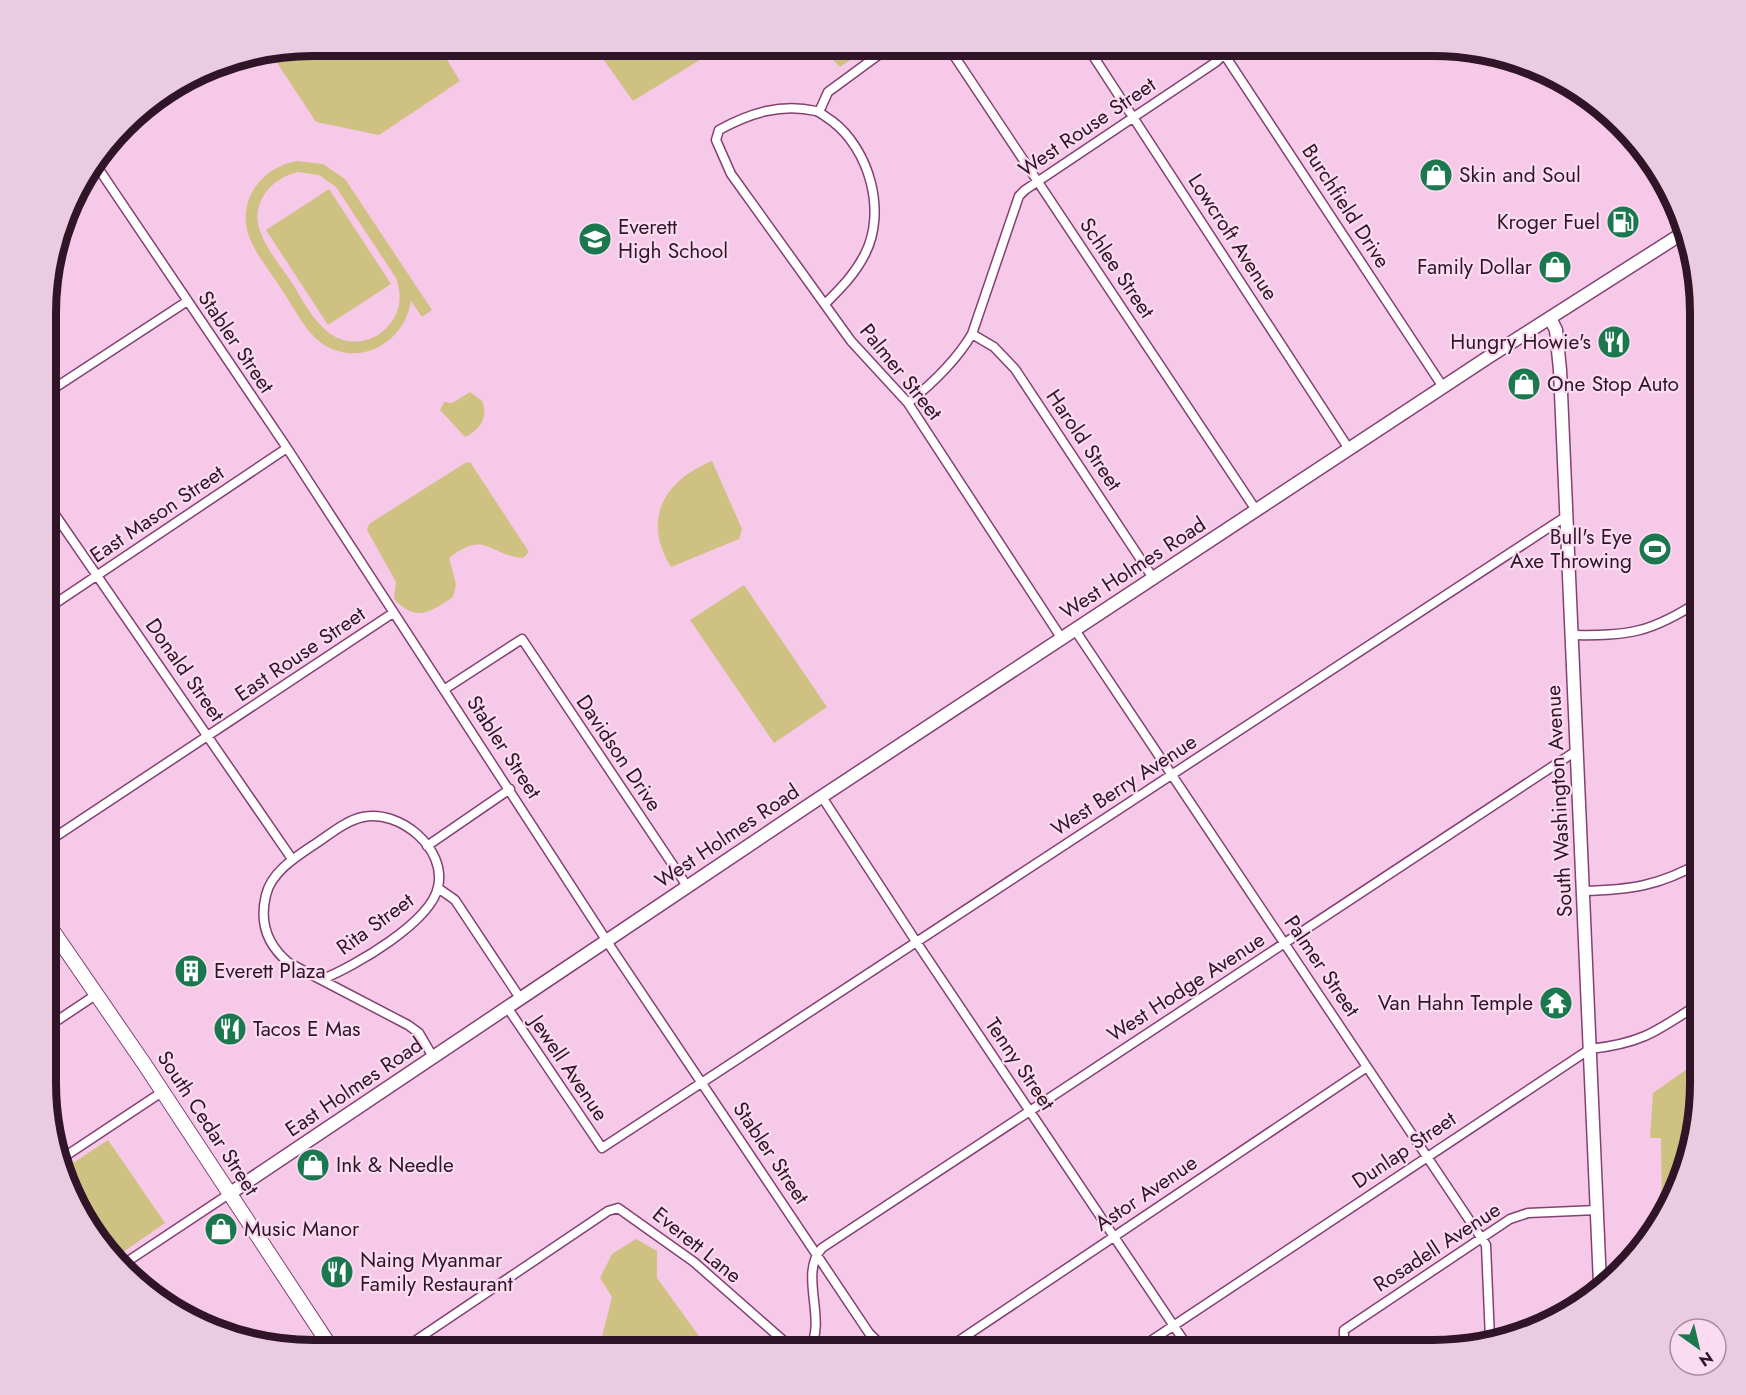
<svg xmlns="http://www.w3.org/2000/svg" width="1746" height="1395" font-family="Jost,sans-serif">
<rect width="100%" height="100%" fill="#f7c9e8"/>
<path fill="#cec181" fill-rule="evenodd" d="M312,45H438L460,81L379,135L316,122L270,52Z
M593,45H724L633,101Z
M818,45H872L840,67Z
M297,161L323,164L345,179L432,310L422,317L411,301C405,340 364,367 326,346C307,335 296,311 284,293C273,275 258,258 250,239C235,202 261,167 297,161ZM298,172L319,175L336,187L396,278C402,294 401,312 389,325C382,334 372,339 362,341C324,347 307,306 290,280C280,265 267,250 261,233C249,205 270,178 298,172Z
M329,189L391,284L328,325L266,230Z
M470,392L482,401C489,417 480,430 465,437L440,410L444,402L452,403Z
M712,461L742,529L739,539L671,567C641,519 665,480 712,461Z
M470,462L529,552L523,558C488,555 486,529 449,558L456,584L453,597C430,612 417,623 394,599L396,582L367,530L369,524L465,463Z
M744,585L827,707L774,743L690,620Z
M1700,1060V1101L1681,1185L1662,1214L1661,1138H1650L1653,1093Z
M108,1140L165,1223L116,1257L72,1201L64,1169Z
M636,1239L657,1251V1278L704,1343V1350H593L600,1345L612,1297L600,1278L612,1254Z"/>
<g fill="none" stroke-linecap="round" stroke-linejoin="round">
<g stroke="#834172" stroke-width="11">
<path id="street" d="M947,45L1256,510
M1086,45L1349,449
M1218,45L1443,387
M819,112L828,92L892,45
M94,162L287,448L612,949L869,1333L886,1350
M825,304C841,288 855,274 865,254C887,211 869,149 832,121C827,118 822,113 816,111C781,103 750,113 719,130L716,140L731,174L851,341L908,403L1062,639
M972,334L994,347L1015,369L1153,578
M47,393L186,302
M908,403C933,383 956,361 972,334L1019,196L1025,190L1216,62L1224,54
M47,503L292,859
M47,609L287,448
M1075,630L1486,1245L1490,1339
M1571,635C1629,636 1651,633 1701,600
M445,689L522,639L687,886
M822,797L917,943L1190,1350
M46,843L393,613
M427,846L510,789
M438,888L455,900L520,998
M1583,891C1629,890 1660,886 1701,862
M323,979C355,966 431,922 438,887C447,849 400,809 363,817C344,821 328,836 312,846C294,858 271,873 266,895C259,923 267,945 289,963L408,1025L419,1033L433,1057
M507,1007L602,1148L1565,517
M46,1028L97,994
M61,1159L162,1092
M125,1264L140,1286
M122,1265L229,1194
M403,1349L608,1211L618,1208L694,1262L794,1350
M809,1350C828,1320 798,1274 822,1248L1576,751
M945,1350L1367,1067
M1137,1350L1590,1049C1643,1043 1657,1031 1700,1003
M1350,1350L1344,1341V1330L1510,1219L1528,1213L1597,1210"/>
</g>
<g stroke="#834172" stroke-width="15">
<path id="secondary" d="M132,116L162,96
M1550,318L1556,330L1560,370L1600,1284
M229,1194L812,803L1490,356L1683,233"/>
</g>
<g stroke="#834172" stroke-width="16">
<path id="primary" d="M46,921L145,1065L332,1349"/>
</g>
<use href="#street" stroke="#fff" stroke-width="8"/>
<use href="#secondary" stroke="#fff" stroke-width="12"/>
<use href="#primary" stroke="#fff" stroke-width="14"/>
</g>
<defs>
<g id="shop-disc" transform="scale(1.725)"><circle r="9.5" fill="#1b784e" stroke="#fbdbf0"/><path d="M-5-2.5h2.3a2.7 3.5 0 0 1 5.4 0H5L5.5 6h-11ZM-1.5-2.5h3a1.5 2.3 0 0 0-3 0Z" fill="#fff"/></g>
<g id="fuel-disc" transform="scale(1.725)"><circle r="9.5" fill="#1b784e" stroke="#fbdbf0"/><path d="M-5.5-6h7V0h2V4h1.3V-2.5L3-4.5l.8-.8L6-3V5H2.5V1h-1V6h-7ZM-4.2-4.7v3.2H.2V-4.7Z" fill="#fff"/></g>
<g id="school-disc" transform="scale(1.725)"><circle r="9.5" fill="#1b784e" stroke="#fbdbf0"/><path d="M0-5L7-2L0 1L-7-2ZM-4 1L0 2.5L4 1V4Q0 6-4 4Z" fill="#fff"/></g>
<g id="restaurant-disc" transform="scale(1.725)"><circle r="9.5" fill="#1b784e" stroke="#fbdbf0"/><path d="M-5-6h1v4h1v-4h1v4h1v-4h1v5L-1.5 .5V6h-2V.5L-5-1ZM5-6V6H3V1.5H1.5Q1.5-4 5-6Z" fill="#fff"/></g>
<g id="stadium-disc" transform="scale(1.725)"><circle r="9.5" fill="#1b784e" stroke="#fbdbf0"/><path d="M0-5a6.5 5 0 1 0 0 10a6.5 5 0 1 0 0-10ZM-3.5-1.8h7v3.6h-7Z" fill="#fff"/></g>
<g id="building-disc" transform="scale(1.725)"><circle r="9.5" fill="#1b784e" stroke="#fbdbf0"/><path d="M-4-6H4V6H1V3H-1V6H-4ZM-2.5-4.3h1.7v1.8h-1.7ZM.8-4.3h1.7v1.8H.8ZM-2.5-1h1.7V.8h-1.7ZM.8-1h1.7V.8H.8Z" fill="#fff"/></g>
<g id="temple-disc" transform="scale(1.725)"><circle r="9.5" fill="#1b784e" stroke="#fbdbf0"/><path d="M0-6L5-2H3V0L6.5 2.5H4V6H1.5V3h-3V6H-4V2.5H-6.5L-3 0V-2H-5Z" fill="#fff"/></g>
</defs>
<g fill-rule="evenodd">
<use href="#shop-disc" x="1436" y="175"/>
<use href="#fuel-disc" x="1623" y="222"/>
<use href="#school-disc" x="595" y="239"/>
<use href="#shop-disc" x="1555" y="267"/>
<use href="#restaurant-disc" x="1614" y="342"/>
<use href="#shop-disc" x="1524" y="384"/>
<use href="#stadium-disc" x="1655" y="549"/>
<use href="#building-disc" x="191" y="971"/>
<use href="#temple-disc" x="1556" y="1003"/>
<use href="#restaurant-disc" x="230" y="1029"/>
<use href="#shop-disc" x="313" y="1165"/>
<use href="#shop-disc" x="221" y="1229"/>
<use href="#restaurant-disc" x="337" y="1272"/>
</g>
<g text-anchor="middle" stroke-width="4.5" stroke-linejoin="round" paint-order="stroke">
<g font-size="21" fill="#301529" stroke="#fbdbf0">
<text transform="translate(1087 127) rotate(-34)" y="7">West Rouse Street</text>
<text transform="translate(1346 206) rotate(57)" y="7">Burchfield Drive</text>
<text transform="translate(1233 237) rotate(57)" y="7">Lowcroft Avenue</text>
<text transform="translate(1117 268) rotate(56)" y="7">Schlee Street</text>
<text transform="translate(236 342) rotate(56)" y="7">Stabler Street</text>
<text transform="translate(901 372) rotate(51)" y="7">Palmer Street</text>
<text transform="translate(1084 440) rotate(56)" y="7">Harold Street</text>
<text transform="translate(157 514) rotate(-34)" y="7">East Mason Street</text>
<text transform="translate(1133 568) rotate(-33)" y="7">West Holmes Road</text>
<text transform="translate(300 654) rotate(-34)" y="7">East Rouse Street</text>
<text transform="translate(185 670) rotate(55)" y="7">Donald Street</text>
<text transform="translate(504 747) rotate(57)" y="7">Stabler Street</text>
<text transform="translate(619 753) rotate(56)" y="7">Davidson Drive</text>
<text transform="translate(1124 785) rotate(-33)" y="7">West Berry Avenue</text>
<text transform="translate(1559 801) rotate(-93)" y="7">South Washington Avenue</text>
<text transform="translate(727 836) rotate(-34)" y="7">West Holmes Road</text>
<text transform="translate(375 924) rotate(-36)" y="7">Rita Street</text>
<text transform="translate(1322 966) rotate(56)" y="7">Palmer Street</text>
<text transform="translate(1186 987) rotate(-33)" y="7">West Hodge Avenue</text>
<text transform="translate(1020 1064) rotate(56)" y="7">Tenny Street</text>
<text transform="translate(569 1068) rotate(56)" y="7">Jewell Avenue</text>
<text transform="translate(354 1087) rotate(-34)" y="7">East Holmes Road</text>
<text transform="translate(208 1123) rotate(57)" y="7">South Cedar Street</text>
<text transform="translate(1404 1150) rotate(-34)" y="7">Dunlap Street</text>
<text transform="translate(771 1153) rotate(56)" y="7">Stabler Street</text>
<text transform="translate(1146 1193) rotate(-34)" y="7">Astor Avenue</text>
<text transform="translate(697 1245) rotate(39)" y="7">Everett Lane</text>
<text transform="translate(1437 1247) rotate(-33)" y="7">Rosadell Avenue</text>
</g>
<g font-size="21" fill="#301529" stroke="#fbdbf0" text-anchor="start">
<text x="1459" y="182">Skin and Soul</text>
<text x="1600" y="229" text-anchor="end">Kroger Fuel</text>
<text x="618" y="234">Everett<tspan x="618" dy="24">High School</tspan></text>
<text x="1532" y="274" text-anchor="end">Family Dollar</text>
<text x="1591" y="349" text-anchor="end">Hungry Howie's</text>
<text x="1547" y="391">One Stop Auto</text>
<text x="1632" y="544" text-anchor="end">Bull's Eye<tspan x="1632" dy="24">Axe Throwing</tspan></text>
<text x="214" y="978">Everett Plaza</text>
<text x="1533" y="1010" text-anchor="end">Van Hahn Temple</text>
<text x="253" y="1036">Tacos E Mas</text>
<text x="336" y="1172">Ink &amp; Needle</text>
<text x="244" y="1236">Music Manor</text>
<text x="360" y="1267">Naing Myanmar<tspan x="360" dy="24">Family Restaurant</tspan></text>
</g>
</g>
<path d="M0 0H1746V1395H0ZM313 56H1433A257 257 0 0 1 1690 313V1083A257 257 0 0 1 1433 1340H313A257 257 0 0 1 56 1083V313A257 257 0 0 1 313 56Z" fill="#ebcbe0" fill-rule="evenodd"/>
<path fill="none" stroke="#301529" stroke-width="8" d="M313 56H1433A257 257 0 0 1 1690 313V1083A257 257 0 0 1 1433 1340H313A257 257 0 0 1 56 1083V313A257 257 0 0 1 313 56Z"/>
<g transform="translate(1698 1347) rotate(146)"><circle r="28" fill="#fbdbf0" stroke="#aa8ca0" stroke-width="1.5"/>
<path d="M0-4.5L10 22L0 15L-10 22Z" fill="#1b784e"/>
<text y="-9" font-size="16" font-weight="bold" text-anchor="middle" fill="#301529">N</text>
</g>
</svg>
